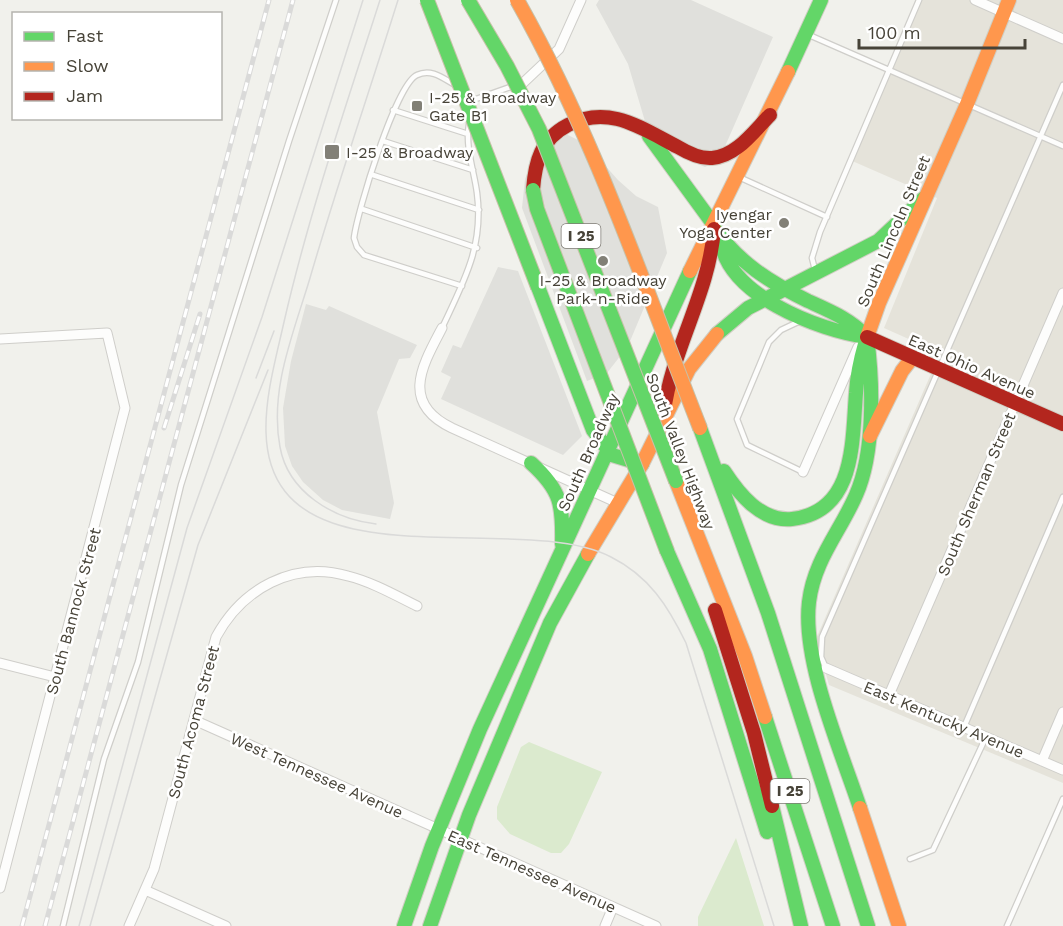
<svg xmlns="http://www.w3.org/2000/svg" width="1063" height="926" font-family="'Work Sans',sans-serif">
<rect width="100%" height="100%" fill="#f1f1ec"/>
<path fill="#e5e3da" d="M920,0H1063V783L829,685L816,639L940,353L884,328L937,198L850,160Z"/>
<path fill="#dbeace" d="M529,742L602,772L569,844L561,853H551L510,834L497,819V807L521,747Z
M736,838L764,926H698V917Z"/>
<path fill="#e0e0dc" d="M599,0H691L773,37L719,160L705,167L652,145L628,64L596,5Z
M564,133L586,144L618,180L636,196L658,207L667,253L628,346L607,373L587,381L522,208L525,179L539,146Z
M498,267L518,271L582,436L563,455L441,399L451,377L441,372L453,345L461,348Z
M306,304L326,310L329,306L417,345L410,358L399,359L377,412L394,503L390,519L342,510L323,500L303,482L292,466L285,446L283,408L291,361Z"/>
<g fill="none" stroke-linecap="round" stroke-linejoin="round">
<g stroke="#cfceca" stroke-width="7">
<path id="lane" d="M809,35L1063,146
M455,85C443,78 431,68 417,75C396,84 357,212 354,238L357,247L364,255L462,286
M476,99L513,86
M393,110L468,134
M383,141L473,170
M373,175L479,210
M741,178L827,217
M362,209L477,248
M815,270L812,258L820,232L919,0
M798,322L781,330L769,342L737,419L747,445L803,472
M442,328C464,281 484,246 477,193C474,170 465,148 469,124
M826,668L821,657L822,637L1063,85
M964,727L1063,497
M910,859L933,850L986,737
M63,926L104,759L138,662L181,485L289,141L336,0
M1007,926L1063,799"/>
</g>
<g stroke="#cfceca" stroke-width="11">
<path id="street" d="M975,0L1063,39
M523,83L559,49L581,0
M442,328C422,366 400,403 452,428L620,504
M0,339L107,333L125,408L0,888
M803,472L858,347
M0,663L55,677
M826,668L1063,770
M889,695L1063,293
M194,720L656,926
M1042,761L1063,712
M145,890L226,926
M129,926L154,869L216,637C242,589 293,560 348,576C372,582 395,595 417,606
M605,926L613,907"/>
</g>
<g stroke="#d0cec3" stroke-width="16">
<path id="fast" d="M788,72L821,0
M649,136L714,225
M714,227C737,262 771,283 808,301C830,311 850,319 867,337
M721,238C723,294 820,331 867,337
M538,287L593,430L612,455L642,464
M717,334L748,308L878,241L924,198
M700,428L768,613L868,926
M531,463C561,490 563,505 562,544
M724,471C739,494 761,522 792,519C856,512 852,441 856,393C857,376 860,361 865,344
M667,551L710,649L767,832
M765,717L833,926
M772,806L801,926
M860,808C841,750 802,662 809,602C814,560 840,532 856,495C875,452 873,383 867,337
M404,926L432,846L480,729L690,271
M430,926L469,815L550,623L588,554"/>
</g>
<g stroke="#d0cec3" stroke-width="16">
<path id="slow" d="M690,271L788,72
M867,337L879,303L967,104L1009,0
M870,436L902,371L912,358
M676,481L745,656L765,717
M588,554L642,464L689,369L717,334
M860,808L899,926"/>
</g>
<g stroke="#d0cec3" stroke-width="16">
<path id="jam" d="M533,190C535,162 541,139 568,125C609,104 641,128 678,147C688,153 700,159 712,158C737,156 754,131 770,115
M867,337L1063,424
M664,412C672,348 709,294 714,229
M715,610L754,733L772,806"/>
</g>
<use href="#lane" stroke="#fdfdfc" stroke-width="4.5"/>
<use href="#street" stroke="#fdfdfc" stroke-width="9"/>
<use href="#fast" stroke="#63d668" stroke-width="14"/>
<use href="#slow" stroke="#ff974d" stroke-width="14"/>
<use href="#jam" stroke="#b3261e" stroke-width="14"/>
<path stroke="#dadad9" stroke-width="1.5" d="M380,0C346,106 309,213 284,322C276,358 265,396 266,432C270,591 516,508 611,557C649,576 668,606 686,643L774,926
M256,378L274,331
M376,524C333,519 288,492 280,447C269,389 294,332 310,278C337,185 369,93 398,0
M79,926L187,528L262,317L363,0
M90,926L198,545L268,370"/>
<g stroke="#dadad9" stroke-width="5">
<path id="rail" d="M164,428L200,314
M22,926L269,0
M45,926L293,0"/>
</g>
<use href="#rail" stroke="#fff" stroke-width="3" stroke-dasharray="9" stroke-linecap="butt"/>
<g stroke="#c7c1a9" stroke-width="16" stroke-linecap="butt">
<path id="fast-bridge" d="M427,0L538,287
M468,0L507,66L539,129L676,481
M533,190L537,209L667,551"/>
</g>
<g stroke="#c7c1a9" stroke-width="16" stroke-linecap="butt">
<path id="slow-bridge" d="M517,0C594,136 643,283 700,428"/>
</g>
<use href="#fast-bridge" stroke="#63d668" stroke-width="14"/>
<use href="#slow-bridge" stroke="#ff974d" stroke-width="14"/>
</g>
<g fill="#828077" stroke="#fff" stroke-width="2">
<rect x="411" y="100" width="12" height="12" rx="3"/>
<rect x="324" y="144" width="16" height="16" rx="3"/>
<circle cx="784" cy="223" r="6"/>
<circle cx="603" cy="261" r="6"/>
</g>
<g text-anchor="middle" stroke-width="5" stroke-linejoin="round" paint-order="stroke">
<g fill="#fff" stroke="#7e7b74" stroke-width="1.5">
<rect x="561.5" y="224" width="39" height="24" rx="4.5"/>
<rect x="770.5" y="779" width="39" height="24" rx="4.5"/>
</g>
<g font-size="15" font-weight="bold" fill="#474338">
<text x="581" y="241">I 25</text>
<text x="790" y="796">I 25</text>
</g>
<g font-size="16" fill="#474338" stroke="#fff" text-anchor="start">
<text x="429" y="103">I-25 &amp; Broadway<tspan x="429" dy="18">Gate B1</tspan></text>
<text x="346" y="158">I-25 &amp; Broadway</text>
<text x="772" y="220" text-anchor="end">Iyengar<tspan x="772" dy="18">Yoga Center</tspan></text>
<text x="603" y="286" text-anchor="middle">I-25 &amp; Broadway<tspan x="603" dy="18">Park-n-Ride</tspan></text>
</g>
<g font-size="16" fill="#474338" stroke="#fff">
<text transform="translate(893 231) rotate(-67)" y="6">South Lincoln Street</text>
<text transform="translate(972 366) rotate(24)" y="6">East Ohio Avenue</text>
<text transform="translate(681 451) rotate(69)" y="6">South Valley Highway</text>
<text transform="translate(588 452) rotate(-66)" y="6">South Broadway</text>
<text transform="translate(976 494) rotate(-67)" y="6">South Sherman Street</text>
<text transform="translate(73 611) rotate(-75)" y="6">South Bannock Street</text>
<text transform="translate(944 719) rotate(23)" y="6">East Kentucky Avenue</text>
<text transform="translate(193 722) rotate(-75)" y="6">South Acoma Street</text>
<text transform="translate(317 775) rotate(24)" y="6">West Tennessee Avenue</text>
<text transform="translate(532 871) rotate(24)" y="6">East Tennessee Avenue</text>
</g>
</g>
<rect x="12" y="12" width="210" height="108" fill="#ffffff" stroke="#b5b4af" stroke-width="1.5"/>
<rect x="24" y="32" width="30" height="9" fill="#63d668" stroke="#b5b4af" stroke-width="1.5"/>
<text x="66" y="42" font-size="18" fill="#474338">Fast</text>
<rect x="24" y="62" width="30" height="9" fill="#ff974d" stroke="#b5b4af" stroke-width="1.5"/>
<text x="66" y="72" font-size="18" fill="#474338">Slow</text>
<rect x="24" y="92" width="30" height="9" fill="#b3261e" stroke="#b5b4af" stroke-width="1.5"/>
<text x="66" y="102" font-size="18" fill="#474338">Jam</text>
<path d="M859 39v9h166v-9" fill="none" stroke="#474338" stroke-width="3"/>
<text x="868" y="39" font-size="18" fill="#474338" stroke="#ffffff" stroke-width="4.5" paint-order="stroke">100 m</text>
</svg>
